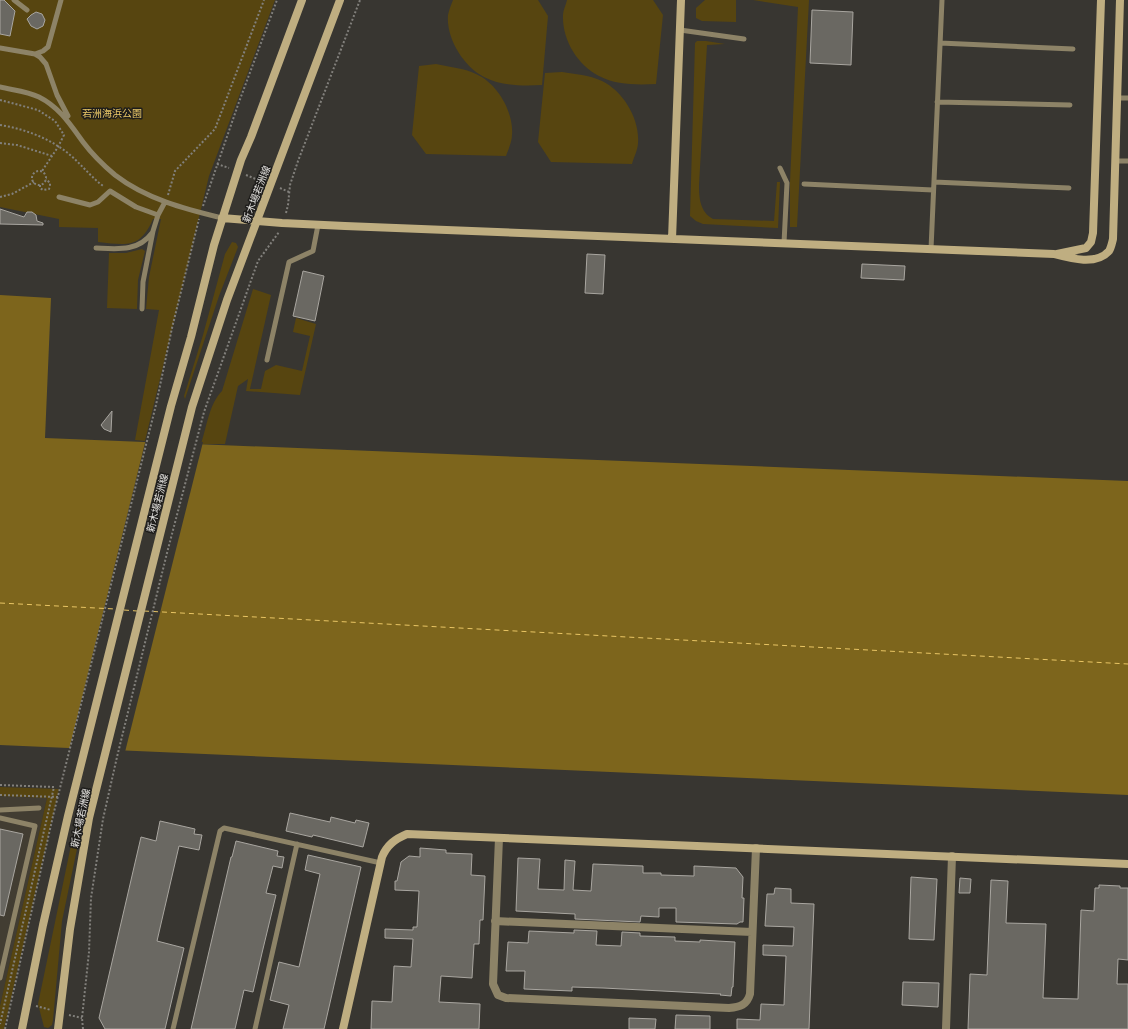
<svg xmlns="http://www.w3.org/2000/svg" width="1128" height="1029" font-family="Rubik,'Noto Sans JP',sans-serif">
<rect width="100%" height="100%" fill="#383631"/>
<path fill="#423d32" d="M0,796L47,798L0,1006Z"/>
<path fill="#574510" d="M0,0H275L209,176L145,441L135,440L159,310L146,309L149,277L161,219H153C140,249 127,245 98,242V228L59,227V219L0,207Z
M453,0H538L548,16L542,85C523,86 501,86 484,77C463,66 446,38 448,15C449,10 451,5 453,0Z
M567,0H653L663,15L656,84C637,85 616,85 599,76C577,65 562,39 563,15C563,10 566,5 567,0Z
M705,0H736V22L702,21L696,18V8Z
M753,0H809L797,227H790V182L798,7Z
M697,41H706L725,44L707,45L699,185C699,198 700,212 713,219L774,221L777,182H780L778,228L703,224L696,221L690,216L695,43Z
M436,64C449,67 464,68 476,74C497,83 514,112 512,135C512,142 508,150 506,156L426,154L412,135L419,66Z
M562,72C575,74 589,75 602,81C623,91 640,119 638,143C638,149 634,157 632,164L551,162L538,142L545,73Z
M232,242L236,243L238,247L219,296L185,399L184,396L203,335L225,254Z
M142,249L145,251L138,280L137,309L107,308L109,253H126Z
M253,289L271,295L250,389H261L265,371L276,365L302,371L310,336L293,332L296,318L316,324L300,395L246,391L248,379L238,386L225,444H201C207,426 209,404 222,391Z
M0,787L59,789L4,1029H0V1006L47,798L0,796Z
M78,819L83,820L62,921L53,1020L52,1025L48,1028L44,1027L38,1004L70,850Z"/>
<path fill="#7d651c" d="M0,295L51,298L45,438L1128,481V795L0,745Z"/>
<path fill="#383631" d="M146,439L203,442L125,752L69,750Z"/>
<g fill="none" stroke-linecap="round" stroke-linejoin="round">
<path stroke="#e9c564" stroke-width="1" stroke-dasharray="5 4" stroke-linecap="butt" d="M0,603L115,609
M124,610L137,611
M144,611L1128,664"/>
</g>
<path fill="#6a6862" stroke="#a9a6a0" d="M0,0H4L15,11L10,36L0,34Z
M812,10L853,12L851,65L810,63Z
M36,12L42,14L45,20L43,26L37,29L31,26L27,19L31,15Z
M0,209L24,217L27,212H32L36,215L37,221L43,223V225L0,224Z
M587,254L605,255L603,294L585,293Z
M862,264L905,266L904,280L861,278Z
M303,271L324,276L315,321L293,316Z
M112,411L111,432L104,429L101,425Z
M290,813L330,822L331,817L355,823L356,820L369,823L363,847L313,835L312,837L286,831Z
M160,821L195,829L194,834L202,835L199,850L179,846L157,941L184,948L165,1029H105L99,1018L141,837L156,841Z
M0,829L23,834L4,916L0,915Z
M236,841L278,851L277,856L284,857L282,868L273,866L266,893L276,895L262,953L253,992L244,990L235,1029H191L231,857H232Z
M420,848L446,850V853L472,854L471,875L485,876L483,920H480L479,944H474L472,978L441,976L439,1002L480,1004L479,1029H371L372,1001L392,1002L394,966L411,967L413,939L385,938V929L413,930V927H417L419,891L395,890V881H397L401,862L409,856L420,857Z
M308,855L361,867L324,1029H283L289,1005L270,1000L279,962L299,967L320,874L305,870Z
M518,858L540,859L538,889L564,890L565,860L575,861L573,890L591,891L593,864L643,866V873H661V875L694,876V866L736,868L743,877L742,898H744L743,922H740L737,924L676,922V908H659V917L641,916L640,922L575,919V914L516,911Z
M911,877L937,879L934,940L909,939Z
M960,878L971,879L970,893H959Z
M991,880L1008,881L1006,923L1046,924L1043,998L1078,999L1081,910L1094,911L1095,888H1099V885L1120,886V888H1128V960L1118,959L1117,984H1128V1029H968L970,974L987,975Z
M775,888L791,889V903L814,904L809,1029H737V1019L760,1020L761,1004L784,1005L786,956L763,955V945L793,946L794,927L765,926L767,894H774Z
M574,930L597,931L596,945L621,946L622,932L640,933V936L675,937V941L700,942V940L735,942L733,987H732L731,996L720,995L721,994L603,988L572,987V991L524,989L525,971H506L508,942L528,943L529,931L574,933Z
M903,982L939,983L938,1007L902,1005Z
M676,1015L710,1016V1029H675Z
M629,1018L656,1019L655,1029H629Z"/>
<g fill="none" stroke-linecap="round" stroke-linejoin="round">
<path stroke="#82807c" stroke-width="2" stroke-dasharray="2 2" stroke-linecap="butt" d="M0,100L38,110L55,121L64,135L58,147L42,171
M0,125C25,129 49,138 69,154C81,164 91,177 103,186
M0,143L17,145L52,156
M217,164L229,168
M32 178a7 7 0 1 1 14 0a7 7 0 1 1-14 0Z
M246,175L263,182
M40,185V188L43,190L49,189L50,186V183L46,179
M280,188L289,192
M168,195L175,171L215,129L264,0
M0,197L12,194L34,182
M203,206L239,102L277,0
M286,213L288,205L290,185L298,161L360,0
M0,785L54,787L0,1024
M0,795L58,797
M36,1006L51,1010
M69,1015L82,1018
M5,1029L53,816L156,405L172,328L199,219
M83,1029L82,1018L89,952L91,898L103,819L117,757L167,553L204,412L258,261L279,232"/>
<path stroke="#8d8367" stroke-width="5" d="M14,0L27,10
M680,30L744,39
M940,43L1073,49
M0,48L35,54L40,57L46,64L57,95L68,116
M35,54L43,51L48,47L61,0
M0,87C12,90 27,91 39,97C59,107 70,124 83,142C92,154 103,165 115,175C146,199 185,209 222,218
M1117,98H1128
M937,102L1070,105
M1115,161H1128
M780,168L787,183L784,243
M934,182L1069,188
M804,184L933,190
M59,197L90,205L98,202L110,191L136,207L158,215
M96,248C117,249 138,252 152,233
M931,249L942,0
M142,309L143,282L153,231L158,215L165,202
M267,360L289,262L313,251L318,225
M0,810L39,808
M0,818L35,826L0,978
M173,1029L220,831L224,828L381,863
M255,1029L297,844"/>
<path stroke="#8d8367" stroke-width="8" d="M499,838L493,984L498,995L506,998L729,1008C740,1007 747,1005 750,994L756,848
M495,921L752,932
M946,1029L952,856"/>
<path stroke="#bfae81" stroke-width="8" d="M222,218L282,223L345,226L1054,254C1069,258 1096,266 1109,251C1111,248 1112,243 1113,239L1120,0
M672,239L681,0
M1057,254L1086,248L1091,242L1093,233L1101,0
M22,1029L43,925L68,816L171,406L191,337L214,245L241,160L251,137L302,0
M58,1029L70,929L89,818L192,407L227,300L340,0
M343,1029L382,857C387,845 395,839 407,834L1128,864"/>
</g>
<g text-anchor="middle" stroke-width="3" stroke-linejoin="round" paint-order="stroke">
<g font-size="10" fill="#ecc967" stroke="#1e1d1b">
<text x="112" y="117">若洲海浜公園</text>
</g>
<g font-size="10" fill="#e2e0dd" stroke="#1e1d1b">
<text transform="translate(256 194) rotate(-69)" y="4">新木場若洲線</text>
<text transform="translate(157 503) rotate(-76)" y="4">新木場若洲線</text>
<text transform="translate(80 818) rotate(-78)" y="4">新木場若洲線</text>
</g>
</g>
</svg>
